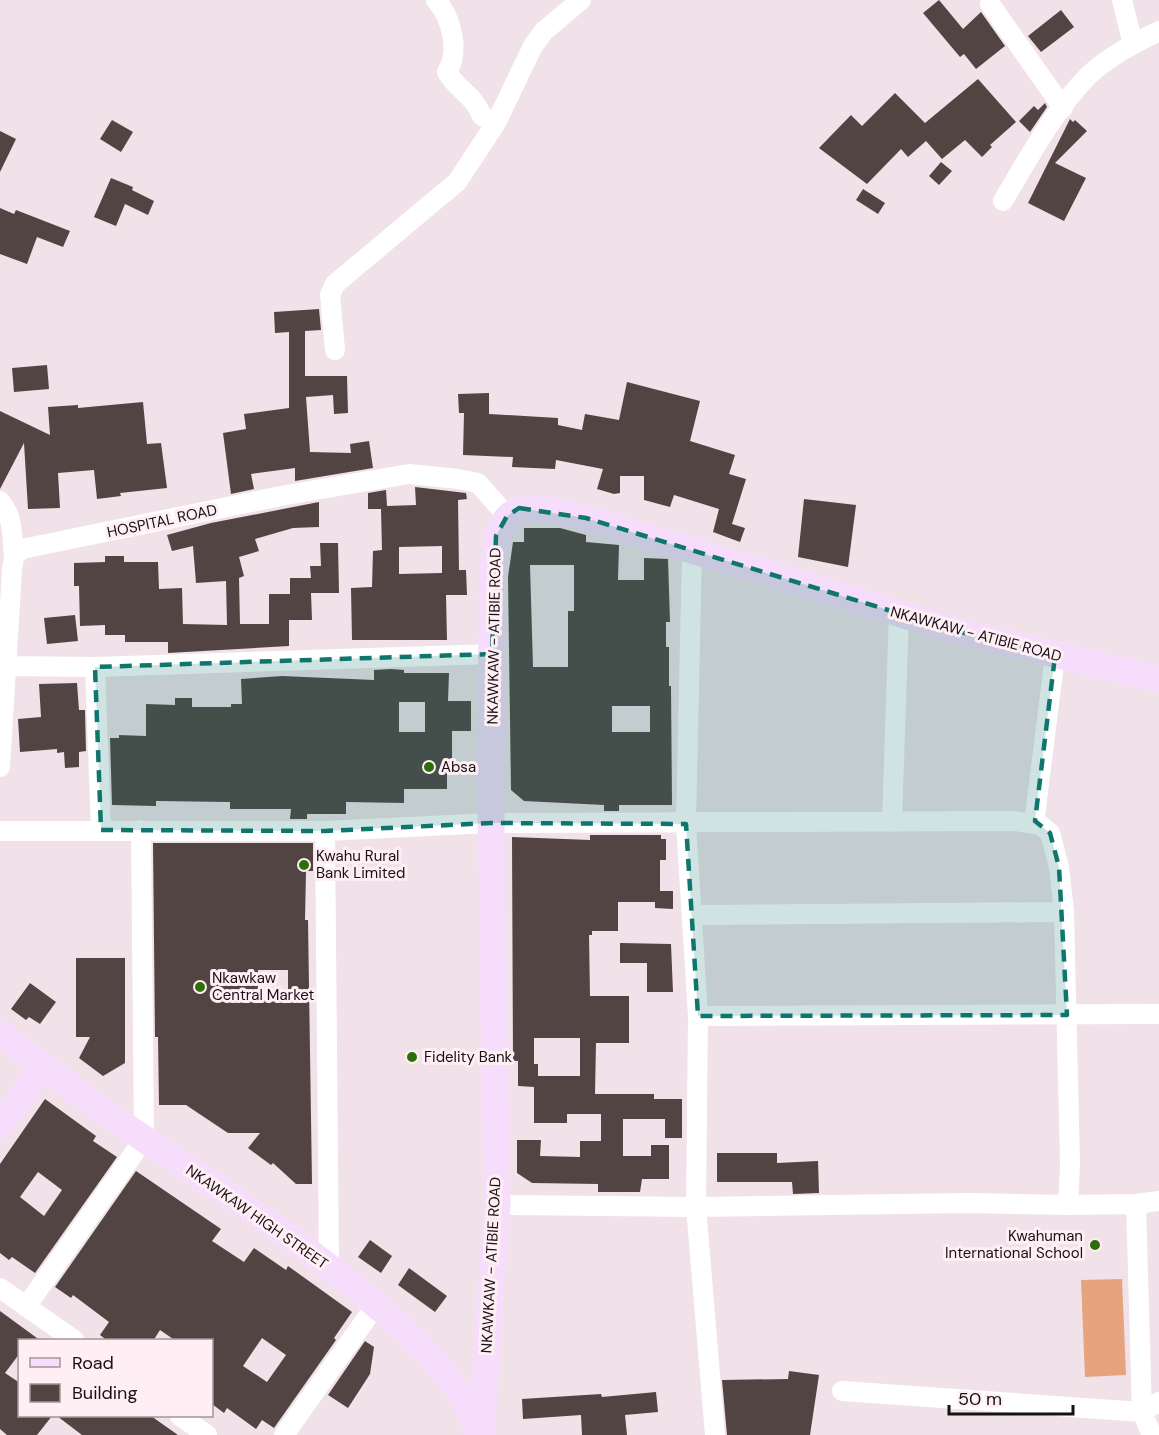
<svg xmlns="http://www.w3.org/2000/svg" width="1159" height="1435" font-family="'DM Sans',sans-serif">
<rect width="100%" height="100%" fill="#f1e1e8"/>
<path fill="#e5a47f" d="M1122,1279L1126,1375L1085,1377L1081,1280Z"/>
<path fill="#524443" fill-rule="evenodd" d="M939,0L963,29L981,12L1005,46L976,69L964,54L960,57L923,13Z
M1061,10L1074,27L1041,52L1028,36Z
M978,79L1016,122L990,145L992,147L982,157L965,140L942,159L926,141L908,157L901,149L867,184L819,148L851,115L862,126L895,93L925,123Z
M1045,103L1047,107L1030,132L1019,121L1034,106L1038,110Z
M1070,119L1073,122L1075,120L1087,131L1055,163L1086,178L1064,221L1028,203Z
M112,120L133,132L121,152L100,139Z
M0,131L16,139L0,172Z
M941,162L952,171L939,185L929,176Z
M111,178L133,187L132,190L154,201L148,215L125,204L116,226L94,217Z
M863,189L885,203L878,214L856,200Z
M0,208L14,214L16,210L70,231L63,247L37,237L27,264L0,254Z
M319,309L321,330L305,331V376H347L348,413L334,414L333,395L306,397L310,452L351,453L350,444L369,441L373,468L295,481V468L251,474L254,489L231,494L223,433L246,429L244,414L289,408V332L275,333L274,312Z
M47,365L49,389L14,392L12,368Z
M627,382L700,401L690,441L735,455L729,474L746,479L732,524L745,528L740,542L713,532L719,509L674,495L670,507L644,500V476H620V493L614,494L597,489L603,469L556,460L555,469L512,467L513,457L463,455L464,413H459L458,394L489,393V414L558,418V425L582,430L585,414L619,420Z
M143,402L147,444L161,443L167,488L120,493L121,496L97,499L94,470L58,473L60,508L28,509L24,443L0,489V411L50,435L48,407L78,405V408Z
M415,487L466,493L467,499L458,500L459,570H466L467,595H446L447,640H352L351,588L372,587L373,551L382,550L381,509H368V493L386,490L387,506L416,505ZM442,546V573L399,574V547Z
M804,499L856,505L848,567L798,557Z
M319,502V527L293,528L255,539L259,551L239,557L244,576L239,578L240,624H269V594H290V578H311L310,566H321L320,543H338L339,593H311L312,620H289V646L168,653V642H125V635H105V625L80,626L79,586H74V563L105,562V556H124V562H158L159,589L182,588L183,624L227,625L226,581L196,583L193,546L172,551L167,535L211,523Z
M524,528H560L586,535V542L619,545L618,580H644V558L668,559L670,622H666V647H669V686H671L672,805H619V811H604V805L524,801L511,790L508,577L513,542H524ZM530,565H574V611H568V667H533ZM612,706H650V732H612Z
M75,615L78,641L47,644L44,618Z
M391,669L404,670V673H449L448,701H471V731H452V759H447V789H404V803L346,802V814H307V819H290L291,809H230V802L156,801V806L112,805L110,738H119V735L146,736V704L175,705V698H192V707H231V704H242L241,679L282,676L374,680V670ZM399,702H425V732H399Z
M77,683L79,710H85L86,751L79,752V767L65,768L64,752L57,753V749L20,752L18,719L41,717L39,684Z
M590,835H661V839H666V860H660V891H673V909L655,908V902H618V931H592V935H589L590,996H629V1043H596L595,1094H654V1099H682V1138H665V1119H623V1156H651V1145H669V1179H642L640,1192H598V1184L532,1183L517,1173V1140H541L540,1156L580,1157V1141H601V1114H567V1123H534V1087L518,1086V1061H513L512,837L590,840ZM534,1038H580V1076H538V1064H534Z
M153,843H313V871H306L305,920H308L312,1184H296L273,1163L271,1165L248,1148L260,1133H228L186,1105H159L158,1037H155ZM258,970H288V1000H258Z
M620,943L671,944L673,992H647V963H620Z
M76,958H125V1063L103,1076L79,1058L90,1037H76Z
M30,983L56,1002L40,1024L29,1017L26,1020L11,1009Z
M45,1099L96,1136L93,1141L117,1157L35,1273L12,1257L9,1260L0,1253V1164ZM38,1172L62,1190L44,1216L20,1197Z
M717,1153H777V1163L818,1161L819,1193L793,1194L792,1182H717Z
M136,1171L221,1229L212,1241L244,1262L254,1248L286,1270L288,1266L352,1312L334,1338L336,1340L274,1428L262,1420L256,1429L227,1408L224,1413L212,1404V1341H176L160,1330L153,1341H108L100,1335L109,1322L73,1295L71,1298L55,1287ZM262,1338L286,1355L267,1382L243,1366Z
M370,1240L392,1256L381,1273L358,1257Z
M409,1268L447,1296L435,1312L398,1285Z
M0,1311L41,1341H20V1353L5,1373L20,1383V1416H52L37,1435H7L0,1429Z
M365,1341L374,1347L370,1374L348,1408L328,1395Z
M789,1371L819,1375L810,1435H727L722,1380L788,1379Z
M656,1392L658,1412L625,1415L627,1435H582L581,1415L523,1419L522,1399L601,1394L602,1397Z
M57,1416H151L178,1435H82Z"/>
<g fill="none" stroke-linecap="round" stroke-linejoin="round">
<path stroke="#fff" stroke-width="20" d="M436,0C452,18 460,52 447,72C459,92 473,94 482,116L496,123
M1122,0L1133,44
M990,4L1063,108
M1003,201C1028,159 1054,110 1089,75C1108,57 1135,43 1159,31
M335,350L330,295L335,284L457,182L496,123L533,46L544,31L581,0
M0,501C14,517 12,537 14,557
M692,551L686,824L698,1016L696,1207L715,1435
M7,666L95,667L492,654
M95,667L101,830
M0,767L12,570L14,557L22,549L286,495L409,474L458,479L478,483L507,516
M892,822L899,613
M1034,824L1055,656
M0,831H325L491,823L1015,821L1040,825L1050,833L1059,867L1064,912L1070,1164L1068,1205L968,1203L696,1207L497,1205
M325,831L329,1267
M692,915L1064,912
M698,1016L1159,1014
M1136,1204L1142,1412L1152,1435
M1068,1205L1136,1204L1159,1201
M0,1288L74,1340
M26,1307L144,1139L141,830
M842,1391L1142,1412L1159,1402
M180,1416L207,1435
M284,1435L376,1305"/>
<path stroke="#f6ddfb" stroke-width="27" d="M0,1033C47,1070 97,1107 147,1141C225,1194 461,1340 476,1431
M0,1126L42,1066
M481,1435L497,1205L491,823L492,576C498,497 519,502 586,518L957,631L1159,679"/>
</g>
<path fill="#0f766e" fill-opacity="0.2" stroke="#0f766e" stroke-width="4.5" stroke-dasharray="12 8" stroke-linejoin="round" d="M519,508L586,518L957,631L1055,656L1035,821L1050,833L1059,867L1067,1015L698,1016L686,824L491,823L325,831L101,830L95,667L492,654L496,536L507,516Z"/>
<g fill="#2c6f0a" stroke="#ffeff5" stroke-width="2">
<circle cx="429" cy="767" r="6"/>
<circle cx="304" cy="865" r="6"/>
<circle cx="200" cy="987" r="6"/>
<circle cx="412" cy="1057" r="6"/>
<circle cx="1095" cy="1245" r="6"/>
</g>
<g text-anchor="middle" stroke-width="6" stroke-linejoin="round" paint-order="stroke">
<g font-size="15" fill="#161113" stroke="#ffeff5">
<text transform="translate(162 521) rotate(-12)" y="5">HOSPITAL ROAD</text>
<text transform="translate(976 634) rotate(15)" y="5">NKAWKAW - ATIBIE ROAD</text>
<text transform="translate(494 636) rotate(-89)" y="5">NKAWKAW - ATIBIE ROAD</text>
<text transform="translate(257 1217) rotate(35)" y="5">NKAWKAW HIGH STREET</text>
<text transform="translate(491 1265) rotate(-87)" y="5">NKAWKAW - ATIBIE ROAD</text>
</g>
<g font-size="15" fill="#161113" stroke="#ffeff5" text-anchor="start">
<text x="441" y="772">Absa</text>
<text x="316" y="861">Kwahu Rural<tspan x="316" dy="17">Bank Limited</tspan></text>
<text x="212" y="983">Nkawkaw<tspan x="212" dy="17">Central Market</tspan></text>
<text x="424" y="1062">Fidelity Bank</text>
<text x="1083" y="1241" text-anchor="end">Kwahuman<tspan x="1083" dy="17">International School</tspan></text>
</g>
</g>
<rect x="18" y="1339" width="195" height="78" fill="#ffeff5" stroke="#a2969b" stroke-width="1.5"/>
<rect x="30" y="1358" width="30" height="9" fill="#f6ddfb" stroke="#a2969b" stroke-width="1.5"/>
<text x="72" y="1369" font-size="18" fill="#161113">Road</text>
<rect x="30" y="1384" width="30" height="18" fill="#524443" stroke="#a2969b" stroke-width="1.5"/>
<text x="72" y="1399" font-size="18" fill="#161113">Building</text>
<path d="M949 1405v9h124v-9" fill="none" stroke="#161113" stroke-width="3"/>
<text x="958" y="1405" font-size="18" fill="#161113" stroke="#ffeff5" stroke-width="4.5" paint-order="stroke">50 m</text>
</svg>
